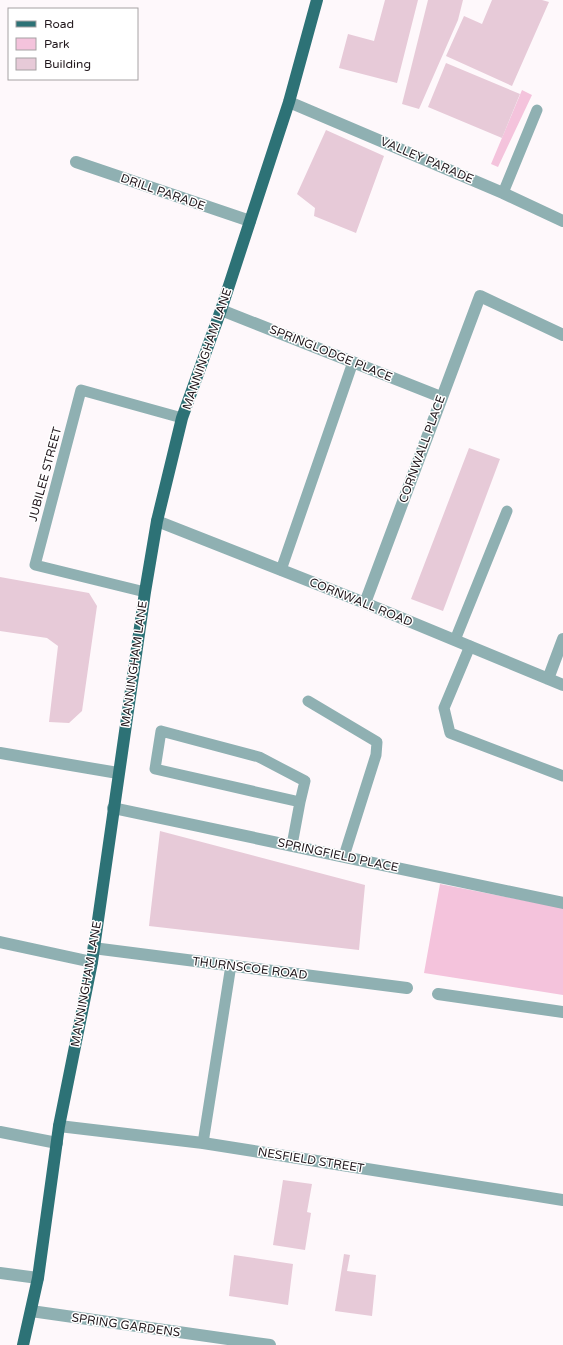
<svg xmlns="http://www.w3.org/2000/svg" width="563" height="1345" font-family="'Varela Round',sans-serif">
<rect width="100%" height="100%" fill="#fef8fb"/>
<path fill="#f4c3dc" d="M522,90L532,95L498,167L491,164Z
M440,884L563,908V995L424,973Z"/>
<path fill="#e7cad8" d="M385,0H418L397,83L339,68L348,34L374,41Z
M428,0H463L458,20L419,109L402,104Z
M492,0H542L549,2L512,86L446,56L464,16L482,24Z
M446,63L520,94L502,138L428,107Z
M326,130L384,156L356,233L314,216L315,208L297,194Z
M469,448L500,459L443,611L411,599Z
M0,577L89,593L97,606L82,711L69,723L49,722L58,646L47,638L0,631Z
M160,831L365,885L359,950L149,926Z
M283,1180L312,1184L307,1212L311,1213L305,1250L273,1245Z
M344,1254L350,1255L347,1271L376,1275L372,1316L335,1311Z
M234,1255L293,1264L288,1305L229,1296Z"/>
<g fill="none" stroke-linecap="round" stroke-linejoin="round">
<path stroke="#8fb0b2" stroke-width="11" d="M503,193L537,110
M281,570L353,362
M145,592L35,565L81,390L182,418
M455,640L507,511
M470,646L444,708L450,733L563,776
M308,701L377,742L376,755L344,856
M292,845L300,802L155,769L161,731L259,757L305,781L300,802
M203,1143L231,965"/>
<path stroke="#8fb0b2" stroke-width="12" d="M289,102L503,193L563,221
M76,162L250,221
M221,310L441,397
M157,521L365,603L563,685
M365,603L480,296L563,335
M548,679L563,639
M0,753L118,773
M113,808L563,903
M0,942L92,962
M93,948L407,988
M438,994L563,1012
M59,1126L203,1143L563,1200
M0,1132L57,1143
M0,1273L38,1278
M31,1311L270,1345"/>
<path stroke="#2d7276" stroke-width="12" d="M23,1345L38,1278L59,1126L92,962L145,592L157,521L182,418L221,310L289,102L317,0"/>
</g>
<g text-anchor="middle" stroke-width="3" stroke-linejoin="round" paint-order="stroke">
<g font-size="12" fill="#21171c" stroke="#fff">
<text transform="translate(427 160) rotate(23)" y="4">VALLEY PARADE</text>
<text transform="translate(163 192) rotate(19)" y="4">DRILL PARADE</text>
<text transform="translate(207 349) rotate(-71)" y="4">MANNINGHAM LANE</text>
<text transform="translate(331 353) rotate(22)" y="4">SPRINGLODGE PLACE</text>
<text transform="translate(422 449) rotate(-70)" y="4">CORNWALL PLACE</text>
<text transform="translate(45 474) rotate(-75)" y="4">JUBILEE STREET</text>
<text transform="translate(361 602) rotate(22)" y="4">CORNWALL ROAD</text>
<text transform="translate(134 664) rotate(-82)" y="4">MANNINGHAM LANE</text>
<text transform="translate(338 855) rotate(12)" y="4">SPRINGFIELD PLACE</text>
<text transform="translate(250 968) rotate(7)" y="4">THURNSCOE ROAD</text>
<text transform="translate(86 984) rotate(-80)" y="4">MANNINGHAM LANE</text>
<text transform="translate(311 1160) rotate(9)" y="4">NESFIELD STREET</text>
<text transform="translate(126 1325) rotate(8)" y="4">SPRING GARDENS</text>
</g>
</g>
<rect x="8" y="8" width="130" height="72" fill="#ffffff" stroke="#a6a2a4"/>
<rect x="16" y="21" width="20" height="6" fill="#2d7276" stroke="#a6a2a4"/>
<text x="44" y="28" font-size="12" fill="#21171c">Road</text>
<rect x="16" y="38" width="20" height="12" fill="#f4c3dc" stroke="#a6a2a4"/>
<text x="44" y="48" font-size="12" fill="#21171c">Park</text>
<rect x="16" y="58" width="20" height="12" fill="#e7cad8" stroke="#a6a2a4"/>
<text x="44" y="68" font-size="12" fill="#21171c">Building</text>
</svg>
